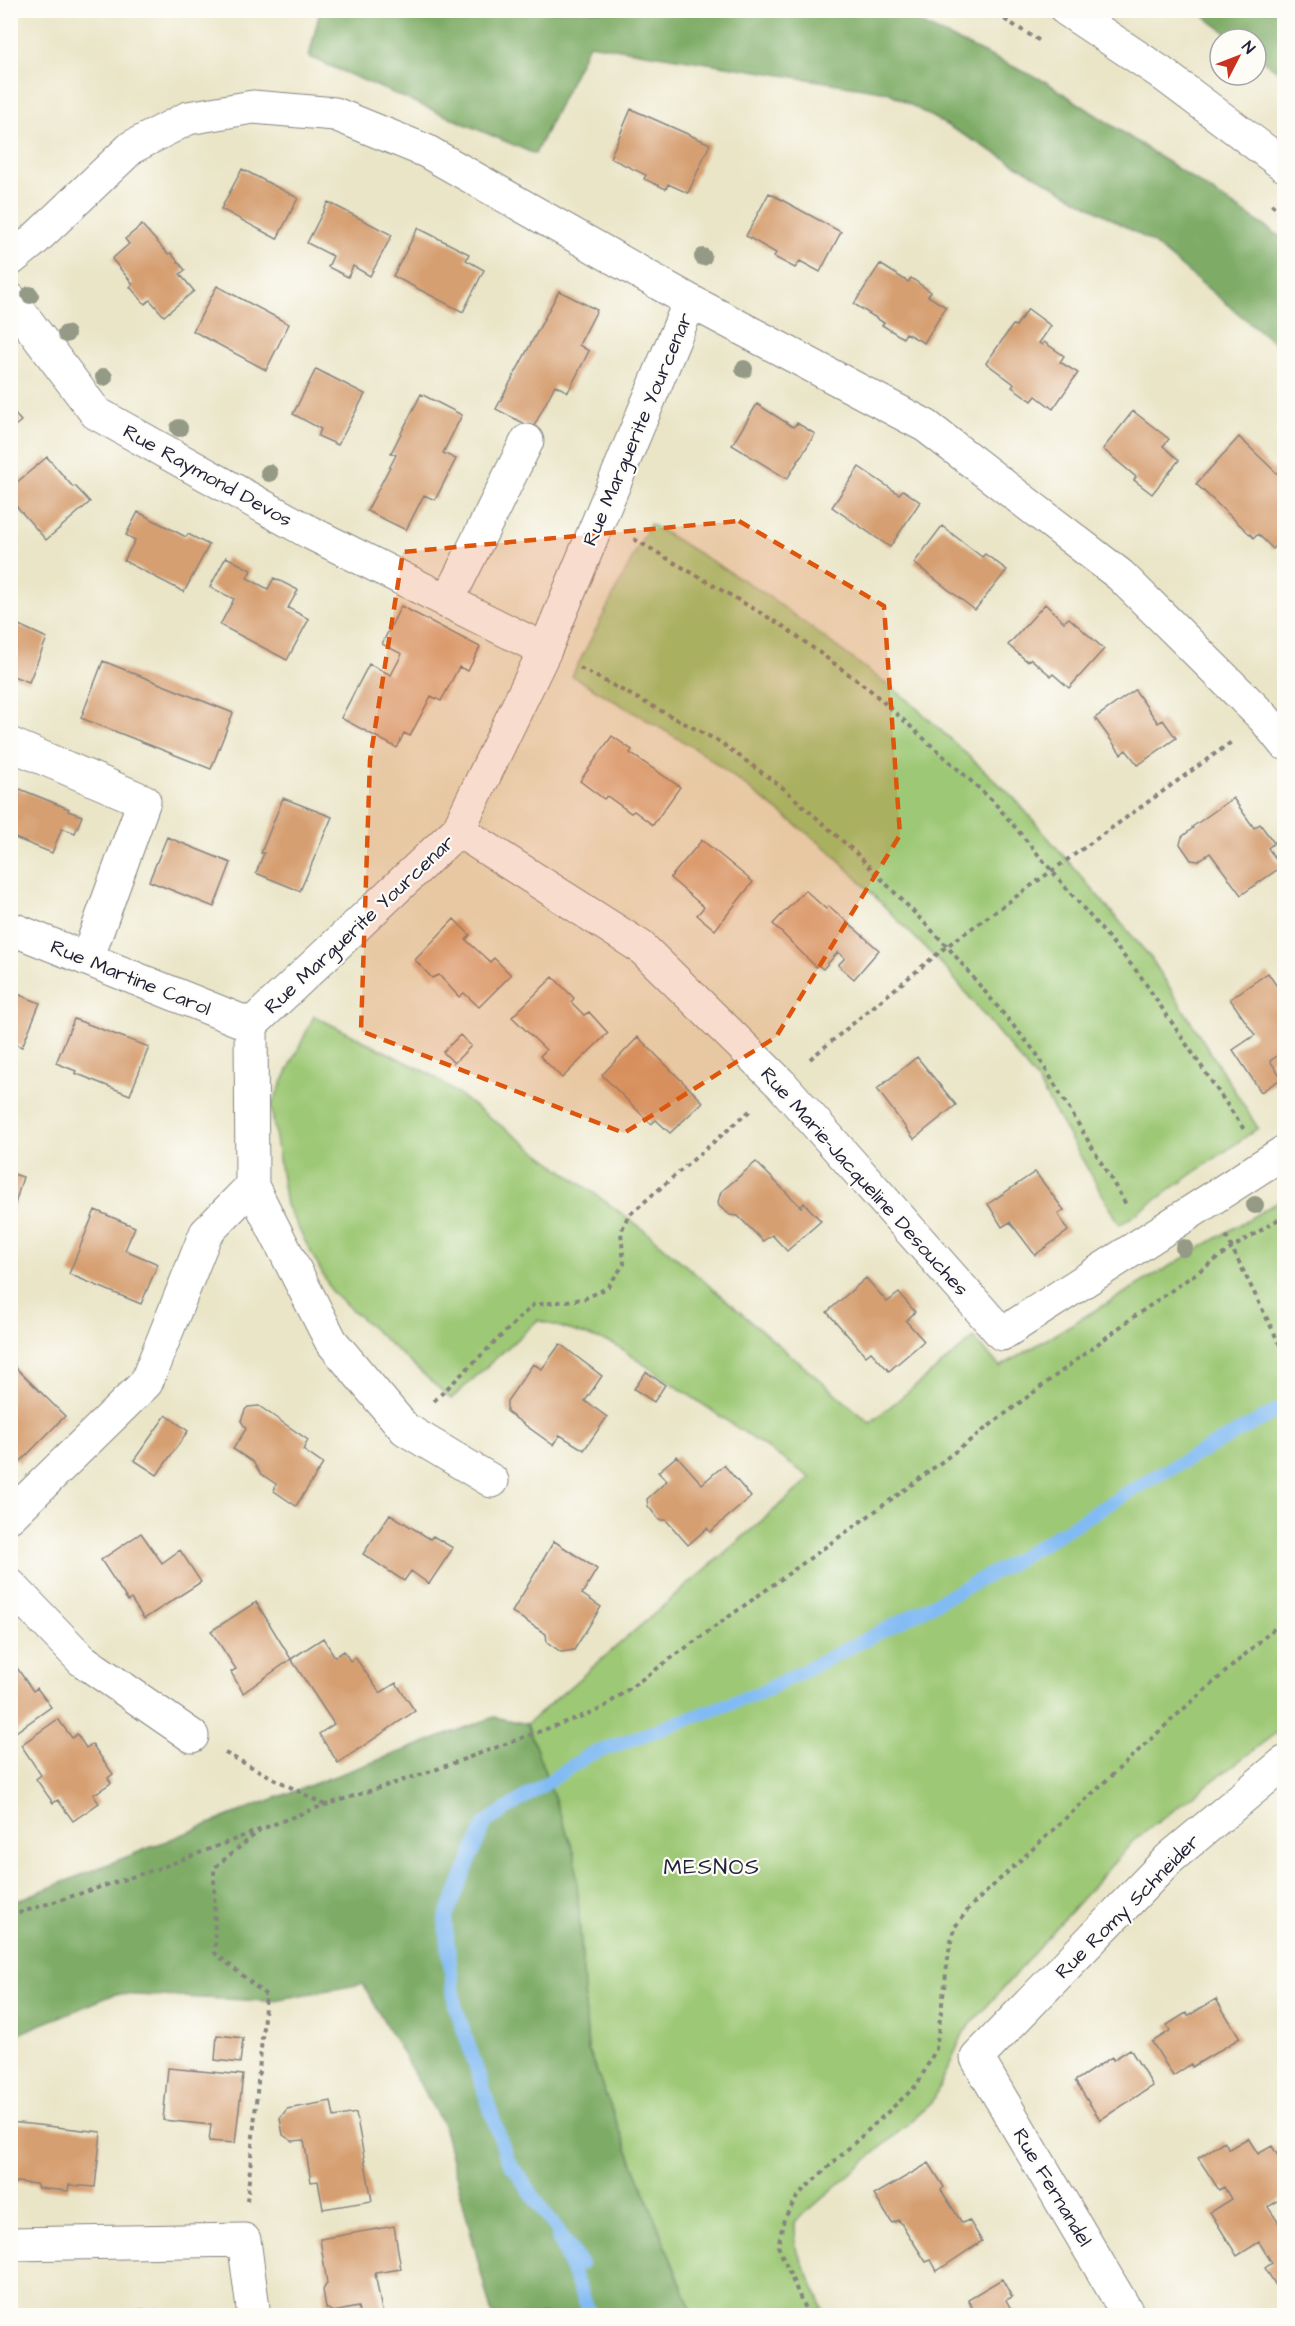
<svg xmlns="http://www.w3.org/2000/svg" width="1295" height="2326" font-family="'Architects Daughter',sans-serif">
<rect width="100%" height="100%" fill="#fdfcf7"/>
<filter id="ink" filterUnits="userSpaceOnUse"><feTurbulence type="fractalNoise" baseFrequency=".0167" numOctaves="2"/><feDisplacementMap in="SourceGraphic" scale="12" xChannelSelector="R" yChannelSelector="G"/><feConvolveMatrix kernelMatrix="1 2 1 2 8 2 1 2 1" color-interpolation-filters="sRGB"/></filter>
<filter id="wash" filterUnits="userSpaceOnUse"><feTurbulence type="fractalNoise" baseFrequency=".008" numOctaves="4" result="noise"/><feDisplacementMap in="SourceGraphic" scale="24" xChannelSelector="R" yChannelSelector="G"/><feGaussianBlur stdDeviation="1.35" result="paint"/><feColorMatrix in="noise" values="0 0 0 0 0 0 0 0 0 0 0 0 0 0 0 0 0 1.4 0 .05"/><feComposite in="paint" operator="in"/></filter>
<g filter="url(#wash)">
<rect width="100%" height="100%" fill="#eae5c7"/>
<path fill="#9dc874" stroke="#607558" stroke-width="1.5" d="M650,524L763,592L908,700L1014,798L1151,958L1258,1128L1120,1225L1036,1079L948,971L829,850L701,752L572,676Z
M314,1016L430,1074L643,1229L870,1423L974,1338L1000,1367L1284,1198V1727L1133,1841L964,2032L932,2103L795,2222L796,2248L826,2315H693L588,2050L575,1855L527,1724L811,1478L614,1344L538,1320L451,1399L332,1292L286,1205L271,1106Z"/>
<path fill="#7eac66" stroke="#506750" stroke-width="1.5" d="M320,11H894L1046,82L1284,239V351L1149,240L888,92L589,44L535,154L309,57Z
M1197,11H1284V76L1256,55V39H1235Z
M494,1717L527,1724L575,1855L588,2050L693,2315H492L443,2125L363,1984L268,2001L115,1994L11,2037V1903L249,1808Z"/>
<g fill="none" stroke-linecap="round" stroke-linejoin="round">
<path stroke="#82bbf3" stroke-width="14" d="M591,2316L558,2238L581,2264L507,2159L455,2005L445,1920L485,1823L589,1755L762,1692L900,1622L1006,1566L1147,1481L1284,1407"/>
</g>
<g id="blocks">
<path fill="#d69f71" d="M631,109L710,144L688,193L668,184L666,189L644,179L646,175L610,158Z
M242,169L298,198L277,239L221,209Z
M769,193L841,232L820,272L800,261L795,268L774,257L776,253L746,236Z
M328,202L392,235L370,276L353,266L348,277L328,267L333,256L307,243Z
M142,225L168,254L171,253L185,270L180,274L194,291L164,316L150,300L145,304L130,287L133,284L112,259L129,244L125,239Z
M418,228L469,254L466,260L484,270L463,312L393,276Z
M880,264L908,282L911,278L931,292L928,296L946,307L924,343L906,333L903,338L882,325L884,323L854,304Z
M217,286L289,324L266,370L193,331Z
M559,291L597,310L579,345L589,351L568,392L555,385L533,428L496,409Z
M1028,309L1051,326L1039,343L1042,345L1044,342L1064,356L1060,362L1078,373L1053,409L1036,396L1032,401L1012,387L1014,384L986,363L1013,325L1016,326Z
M316,369L365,394L338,445L318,436L321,429L293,414Z
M421,394L462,415L443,453L456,459L435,500L424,495L406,530L367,511L396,455L391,453Z
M757,404L793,427L797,423L815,434L787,479L732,445Z
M10,409L21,421L10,430Z
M1133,411L1169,439L1163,446L1179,460L1152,494L1134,480L1136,477L1103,449Z
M1239,437L1284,480V537L1273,549L1258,534L1254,538L1196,484Z
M47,457L73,487L75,486L90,502L46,540L10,499V488Z
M859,467L899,494L903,490L920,502L890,547L832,507Z
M138,512L186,537L188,534L209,545L184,592L124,561L135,540L126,535Z
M942,526L982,557L985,554L1007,570L975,610L914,563Z
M226,557L251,570L247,578L268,589L274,578L298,590L288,608L309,619L287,660L220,625L234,599L210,587Z
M1045,604L1064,622L1069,618L1104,649L1069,688L1053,674L1051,676L1031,659L1027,661L1008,645Z
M401,606L480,647L468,671L459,667L441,701L431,696L410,736L404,733L397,748L341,718L369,664L391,675L402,654L382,644Z
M10,621L47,638L29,682L10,675Z
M103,661L233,713L211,769L81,718Z
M1135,690L1158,723L1163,720L1176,738L1138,765L1126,750L1121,754L1095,718Z
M612,736L632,750L630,753L680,787L653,825L634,811L631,813L607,796L604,799L580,781Z
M10,785L69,809L68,811L82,816L75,833L62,828L52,853L10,836Z
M283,798L332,817L300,891L256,873L264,853H261Z
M1233,798L1254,828L1260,824L1274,843L1268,848L1281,867L1241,895L1210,853L1198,861L1191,860L1180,844L1182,837L1193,828L1192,827Z
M167,837L231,863L214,907L149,881Z
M702,840L753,882L715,930L697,915L704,907L670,878Z
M805,890L826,909L829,906L879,950L854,979L838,965L845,958L838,952L823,969L818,965L816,967L773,924Z
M454,919L470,935L466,940L490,962L494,958L511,975L479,1007L464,993L459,997L439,975L432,978L415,960Z
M1268,973L1284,997V1051L1270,1061L1282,1078L1261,1092L1233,1050L1255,1035L1230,999Z
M553,977L574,998L571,1002L584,1015L589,1012L608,1033L562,1078L540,1056L546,1050L512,1017Z
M10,991L40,1003L22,1047L10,1042Z
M74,1019L149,1047L130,1095L75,1073L76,1071L56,1063Z
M460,1035L471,1046L454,1063L443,1052Z
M638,1037L703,1102L670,1133L656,1120L651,1124L602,1075Z
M917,1057L956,1105L914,1139L877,1089Z
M756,1162L801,1207L804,1203L821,1221L787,1251L772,1235L763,1241L738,1216L730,1215L719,1206L718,1202L721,1192Z
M1035,1172L1064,1210L1058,1214L1068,1231L1035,1255L1010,1222L1002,1227L988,1204Z
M13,1174L23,1177L11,1217L10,1177Z
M95,1210L135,1227L125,1250L158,1264L141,1304L69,1274Z
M866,1278L887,1302L899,1293L915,1312L906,1321L924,1341L889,1371L871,1352L866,1356L827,1312Z
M560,1344L602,1376L585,1401L607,1417L584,1450L560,1435L553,1445L507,1412V1401L533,1364L542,1369Z
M10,1362L65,1416L19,1463L10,1455Z
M646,1372L665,1385L654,1402L634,1389Z
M259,1406L308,1440L303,1450L323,1464L296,1506L274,1491L276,1484L261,1474L253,1462L233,1449L246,1429L241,1421L245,1410L248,1407Z
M166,1415L188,1431L157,1475L134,1460Z
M677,1456L702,1484L724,1465L751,1497L710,1532L707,1528L688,1545L666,1520H659L648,1506L647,1499L667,1481L658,1472Z
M390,1514L430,1539L433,1536L453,1548L429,1584L411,1571L404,1581L363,1554Z
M141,1533L162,1563L180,1550L201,1582L144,1619L131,1599L128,1601L101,1560Z
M554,1541L597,1569L582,1594L601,1607L574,1650L561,1652L547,1642L546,1634L512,1612Z
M256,1602L291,1659L243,1693L231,1672L236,1669L211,1631Z
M323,1638L335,1657L344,1651L350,1661L355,1657L380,1693L396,1683L415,1711L338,1763L319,1734L334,1724L291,1659Z
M10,1658L33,1691L37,1688L51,1707L10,1736Z
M58,1719L72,1738L77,1734L86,1748L92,1744L113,1774L108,1778L111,1783L93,1795L99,1803L73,1821L58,1800L53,1803L36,1779L41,1775L21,1745Z
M1216,1999L1240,2038L1192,2067L1191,2064L1173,2076L1152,2042L1170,2031L1167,2025L1186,2013L1188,2016Z
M217,2035L243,2038L240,2063L215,2060Z
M1130,2049L1153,2086L1100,2120L1075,2081L1112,2057L1113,2060Z
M168,2068L243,2075L235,2143L209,2141L211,2125L163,2120Z
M331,2101L334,2117L356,2113L372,2201L323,2209L318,2181L311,2182L304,2140L292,2141L283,2135L280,2118L287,2109Z
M10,2122L101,2132L95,2187L69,2185L68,2191L38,2188L36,2184L17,2182L10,2185Z
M1248,2138L1258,2154L1272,2146L1284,2166V2197L1268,2207L1282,2228L1284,2227V2306L1279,2297L1282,2295L1265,2268L1272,2263L1259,2242L1237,2256L1210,2212L1231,2199L1224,2187L1219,2190L1198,2158L1224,2141L1229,2149Z
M929,2163L944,2187L941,2190L962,2223L969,2220L982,2241L937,2271L931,2260L926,2262L899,2220L892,2223L874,2195Z
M394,2226L401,2269L375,2273L383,2316H360L358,2307L333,2312L326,2308L323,2290L327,2283L320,2239Z
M1002,2279L1012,2297L1006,2300L1015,2316H962L972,2308L968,2299Z
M141,2309L188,2314V2316H140Z"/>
</g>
</g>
<g filter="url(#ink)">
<use href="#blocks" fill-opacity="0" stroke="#868481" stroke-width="1.5"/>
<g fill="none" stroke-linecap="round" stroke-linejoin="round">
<g stroke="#868481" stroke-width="35">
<path id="minor" d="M10,260L31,243L132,147L188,118L253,107L335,114L426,151L690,301
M10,299L96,413L309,532L545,650
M447,602L527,441
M10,744L144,801L87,959
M458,830L641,947L781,1084L1002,1334L1284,1152
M10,928L251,1025
M252,1186L331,1341L405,1429L492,1481
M10,1516L146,1383L206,1233L252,1186L251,1025L458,830L545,650L690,301L926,426L1120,575L1264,718L1284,743
M10,1585L82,1660L192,1736
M10,2244L244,2240L254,2316
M1129,2316L977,2058L1170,1858L1284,1763"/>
</g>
<g stroke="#868481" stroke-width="35">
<path id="primary" d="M1067,10L1160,72L1284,165"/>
</g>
<path stroke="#868481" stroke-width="4" stroke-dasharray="4.5 4.5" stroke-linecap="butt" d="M989,10L1040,41
M1271,204L1284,215
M634,539L783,626L869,689L992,800L1139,974L1245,1131
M580,668L720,742L783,788L856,853L947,946L1036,1053L1127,1206
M810,1059L947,946L1233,741
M1226,1236L1284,1353
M434,1401L533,1305L584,1299L607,1288L624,1264L621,1232L628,1216L752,1109
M225,1753L325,1805
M10,1916L163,1867L316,1808L429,1772L601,1709L903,1491L1128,1321L1232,1248L1284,1216
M247,2201L266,1995L215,1953L214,1868L259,1831
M808,2316L778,2246L784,2219L799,2194L917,2085L936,2049L949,1951L954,1928L970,1907L1179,1713L1284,1620"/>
<use href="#minor" stroke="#fff" stroke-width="33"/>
<use href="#primary" stroke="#fff" stroke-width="33"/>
</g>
<g fill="#949a85">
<circle cx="703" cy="257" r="9"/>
<circle cx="30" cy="295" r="9"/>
<circle cx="66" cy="334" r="9"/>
<circle cx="744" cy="369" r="9"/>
<circle cx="104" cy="377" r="9"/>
<circle cx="179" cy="428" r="9"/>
<circle cx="269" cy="473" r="9"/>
<circle cx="1255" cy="1205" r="9"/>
<circle cx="1184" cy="1248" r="9"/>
</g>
</g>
<path fill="#de560e" fill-opacity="0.2" stroke="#de560e" stroke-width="4.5" stroke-dasharray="12 8" stroke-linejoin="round" d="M739,521L884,606L900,835L776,1037L624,1133L361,1031L370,760L403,552Z"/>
<g text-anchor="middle" stroke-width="4.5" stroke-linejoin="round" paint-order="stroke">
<g font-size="20" fill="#22223b" stroke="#fdfcf7">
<text transform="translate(637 429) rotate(-67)" y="7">Rue Marguerite Yourcenar</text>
<text transform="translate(208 475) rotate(29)" y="7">Rue Raymond Devos</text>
<text transform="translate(359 924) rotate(-43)" y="7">Rue Marguerite Yourcenar</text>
<text transform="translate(131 977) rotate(22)" y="7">Rue Martine Carol</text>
<text transform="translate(865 1181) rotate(48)" y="7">Rue Marie-Jacqueline Desouches</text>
<text transform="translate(1127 1906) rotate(-45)" y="7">Rue Romy Schneider</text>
<text transform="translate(1053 2187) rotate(59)" y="7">Rue Fernandel</text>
</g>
<g font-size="22" letter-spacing="1.5" fill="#22223b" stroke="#fdfcf7">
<text x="712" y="1874">MESNOS</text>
</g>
</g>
<rect width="1295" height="2326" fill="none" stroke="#fdfcf7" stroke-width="36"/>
<g transform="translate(1238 57) rotate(48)"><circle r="28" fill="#fdfcf7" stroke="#a5a5ac" stroke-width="1.5"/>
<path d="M0-4.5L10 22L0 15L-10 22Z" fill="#c8321e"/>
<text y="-9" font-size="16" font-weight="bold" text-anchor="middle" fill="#22223b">N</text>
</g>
</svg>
